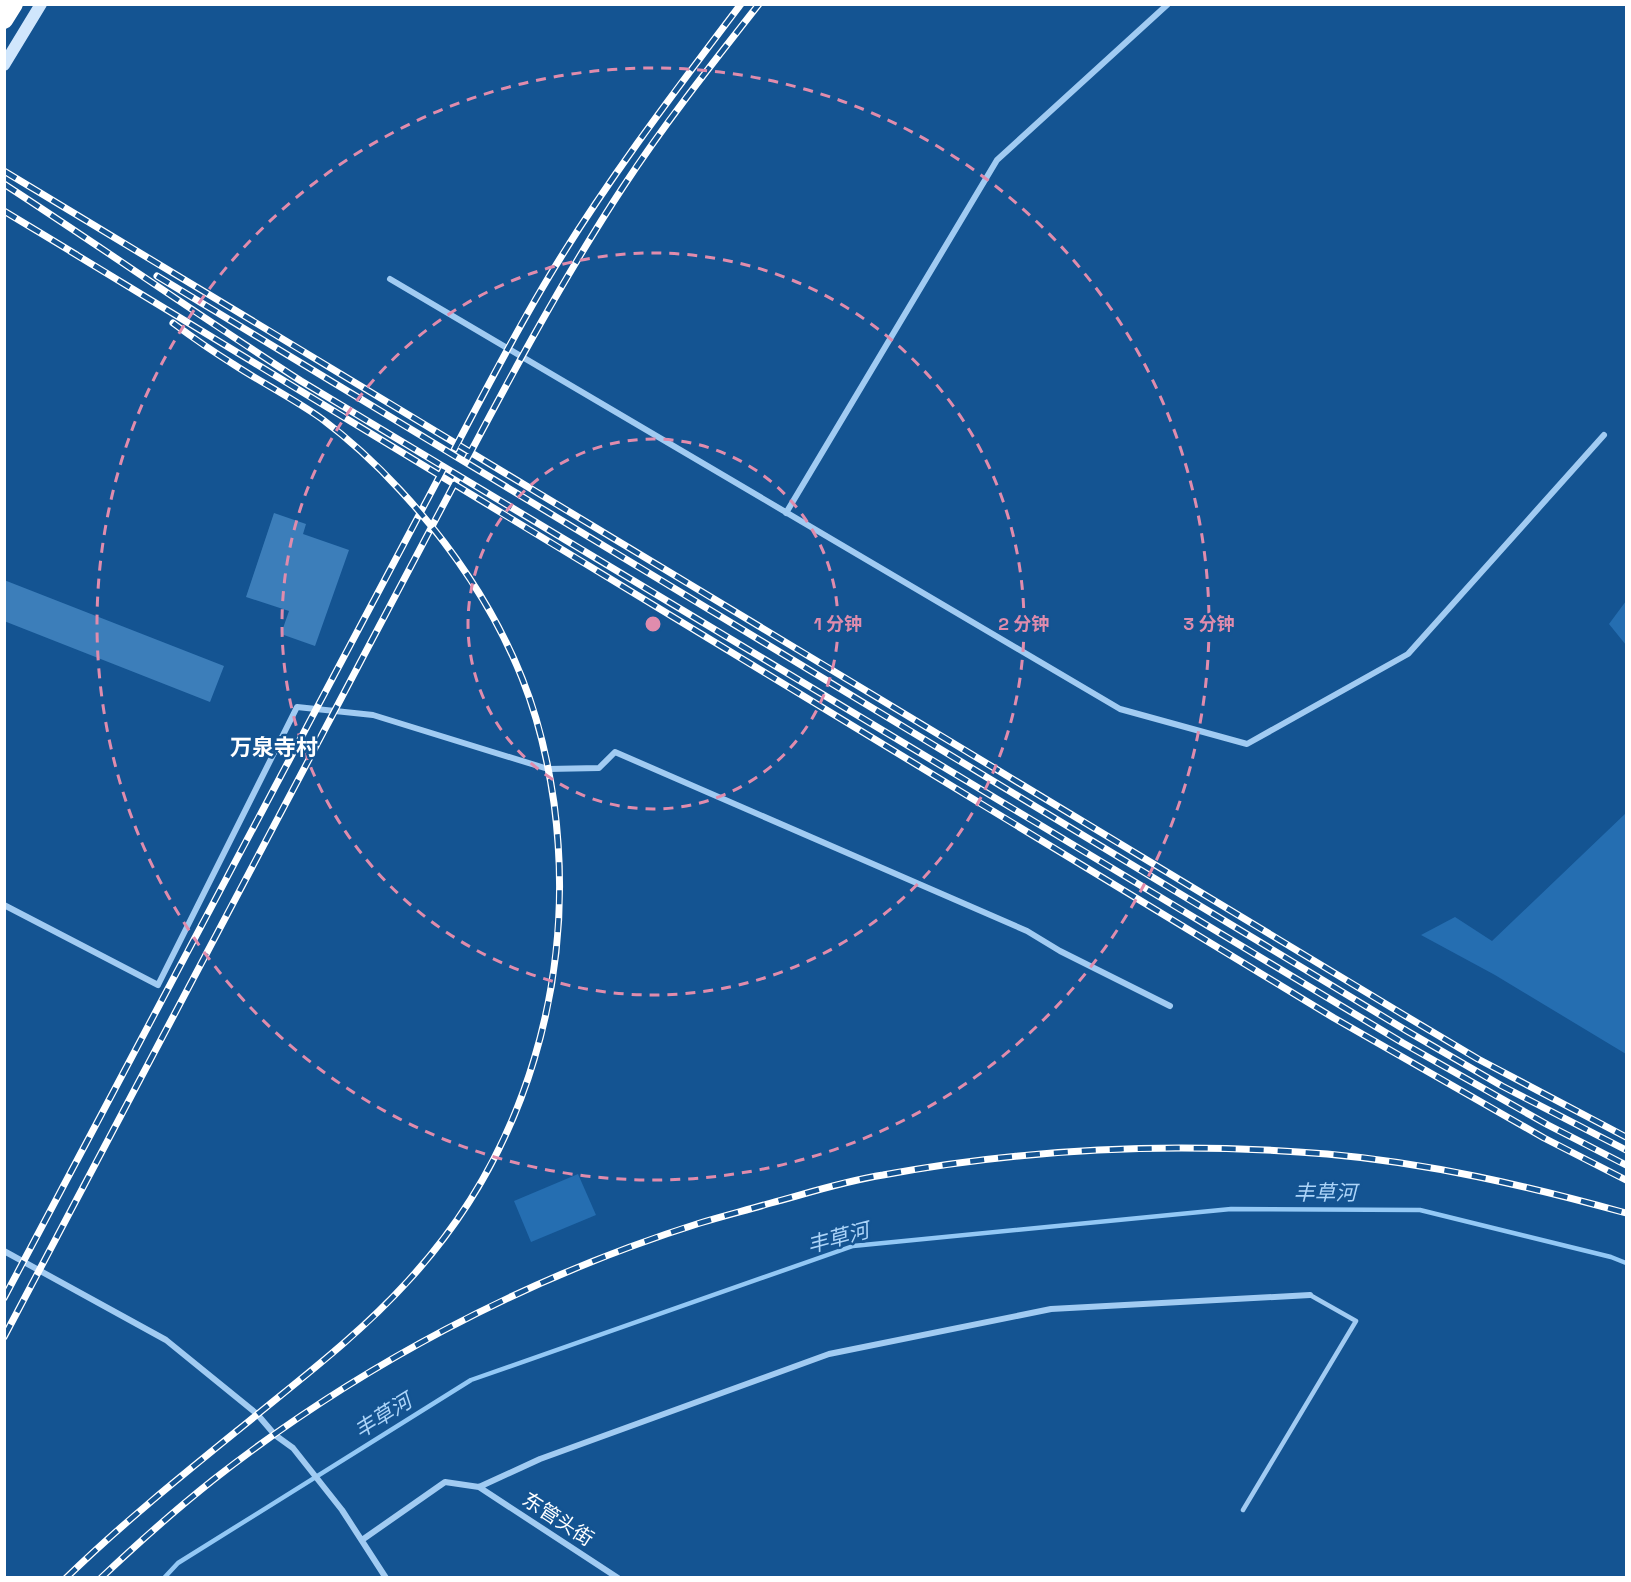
<svg xmlns="http://www.w3.org/2000/svg" width="1631" height="1582" font-family="'Space Grotesk','Noto Sans SC',sans-serif">
<rect width="100%" height="100%" fill="#145492"/>
<path fill="#256eb1" d="M1626,601V645L1609,624Z
M1626,813V1054L1495,975L1421,935L1455,917L1492,941Z
M578,1174L596,1215L531,1242L514,1201Z"/>
<g fill="none" stroke-linecap="round" stroke-linejoin="round">
<path stroke="#93c8f5" stroke-width="4.5" d="M164,1578L178,1563L471,1380L853,1246L1231,1209L1420,1210L1611,1257L1626,1263"/>
</g>
<path fill="#3c7eba" d="M274,513L306,524L303,534L349,550L315,646L281,634L289,611L246,597Z
M4,580L224,666L210,702L4,621Z"/>
<g fill="none" stroke-linecap="round" stroke-linejoin="round">
<path stroke="#a1cbf2" stroke-width="4.5" d="M1243,1510L1356,1321L1310,1295"/>
<path stroke="#a1cbf2" stroke-width="6" d="M390,279L1120,709L1247,744L1408,654L1604,435
M786,513L997,160L1168,4
M4,905L158,985L297,707L373,715L548,769L599,768L615,752L1027,931L1060,951L1170,1006
M4,1251L166,1340L257,1414L275,1435L293,1448L342,1510L386,1578
M479,1487L618,1578
M362,1540L445,1482L479,1487L540,1459L829,1354L1051,1309L1310,1295"/>
<path stroke="#d0e6fc" stroke-width="12" d="M4,65L41,4"/>
<path stroke="#fff" stroke-width="18" d="M4,20L14,4"/>
<g stroke="#fff" stroke-width="7">
<path id="rail" d="M4,171L1404,1015L1478,1059L1626,1137
M4,184C104,249 201,317 301,381L1403,1043L1548,1125L1626,1165
M4,211L77,255
M70,251L1334,1018L1544,1138L1626,1180
M157,276L1407,1031L1502,1086L1626,1150
M454,450C483,395 512,339 544,285C602,187 672,95 741,4
M467,459C516,366 566,274 623,187C665,123 712,64 759,4
M4,1298L444,468
M4,1337L458,477
M66,1578C132,1514 204,1458 275,1400C321,1363 368,1325 408,1281C527,1152 577,977 554,803C548,761 538,718 522,678C494,608 451,545 400,490C376,464 350,440 322,419C294,399 262,383 233,364C212,351 192,337 173,323
M101,1578C137,1544 174,1511 213,1480C357,1367 525,1278 700,1223C723,1216 747,1210 771,1203C808,1193 845,1181 883,1175C1029,1148 1179,1142 1327,1154C1429,1163 1528,1186 1626,1213"/>
</g>
<use href="#rail" stroke="#145492" stroke-width="4.5" stroke-dasharray="14" stroke-linecap="butt"/>
</g>
<g fill="none" stroke="#e08cad" stroke-width="3" stroke-dasharray="10 8">
<circle cx="653" cy="624" r="185"/>
<circle cx="653" cy="624" r="371"/>
<circle cx="653" cy="624" r="556"/>
</g>
<g text-anchor="middle" stroke-width="5" stroke-linejoin="round" paint-order="stroke">
<g font-size="20" fill="#fff" stroke="#145492">
<text transform="translate(558 1519) rotate(33)" y="7">东管头街</text>
</g>
<g font-size="21" font-style="italic" fill="#add5f9" stroke="#145492">
<text x="1325" y="1200">丰草河</text>
<text transform="translate(838 1238) rotate(-15)" y="7">丰草河</text>
<text transform="translate(383 1416) rotate(-32)" y="7">丰草河</text>
</g>
<g font-size="22" font-weight="bold" fill="#fff" stroke="#145492">
<text x="274" y="755">万泉寺村</text>
</g>
</g>
<circle cx="653" cy="624" r="9" fill="#e08cad" stroke="#145492" stroke-width="3"/>
<g font-size="18" text-anchor="middle" font-weight="bold" fill="#e08cad" stroke="#145492" stroke-width="5" stroke-linejoin="round" paint-order="stroke">
<text x="838" y="630">1 分钟</text>
<text x="1024" y="630">2 分钟</text>
<text x="1209" y="630">3 分钟</text>
</g>
<rect width="1631" height="1582" fill="none" stroke="#ffffff" stroke-width="12"/>
</svg>
